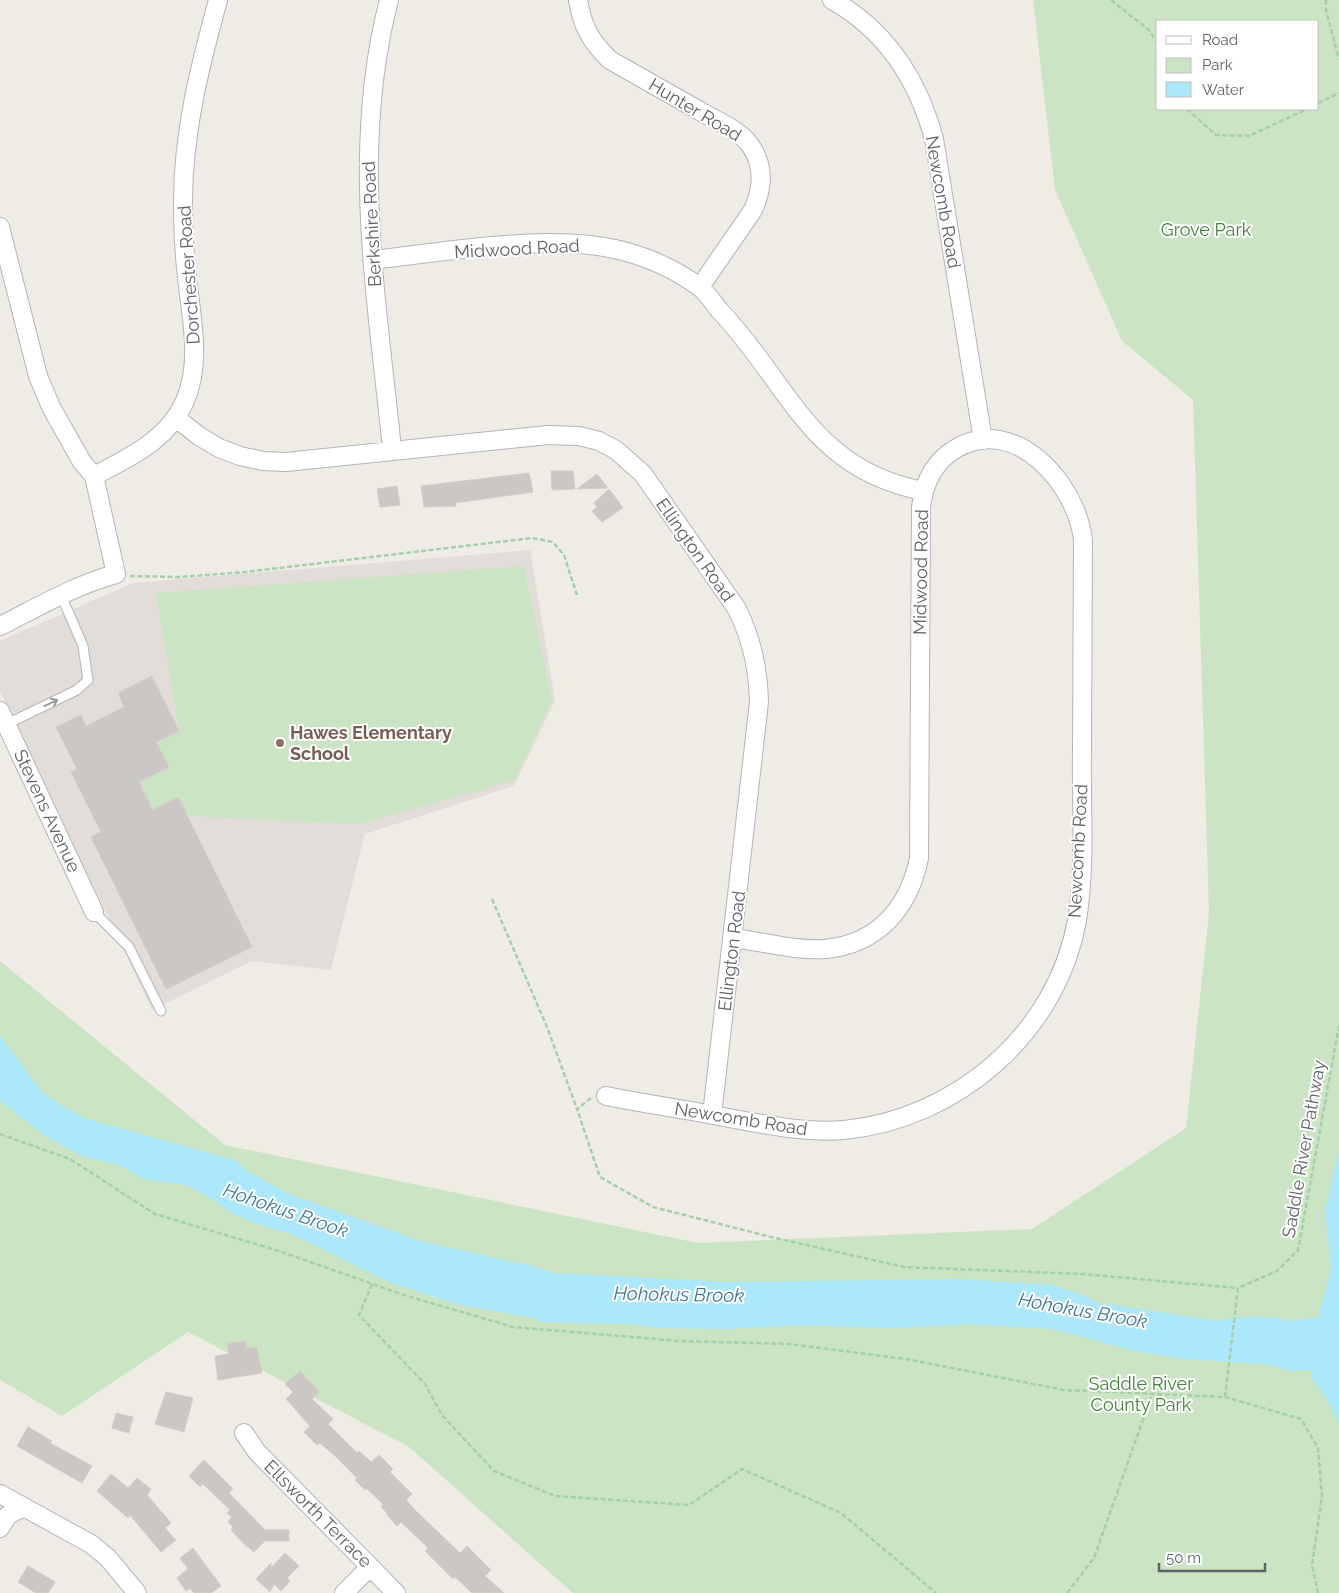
<svg xmlns="http://www.w3.org/2000/svg" width="1339" height="1593" font-family="Raleway,sans-serif">
<rect width="100%" height="100%" fill="#efece6"/>
<path fill="#e2ddd8" d="M530,550L555,700L514,786L365,834L331,970L252,961L152,1010L100,900L60,821L0,690V641L133,583Z"/>
<path fill="#cbe5c4" fill-rule="evenodd" d="M1033,0H1339V1593H573L409,1447L188,1332L62,1416L0,1380V961L225,1145L698,1243L1032,1229L1186,1128L1209,913L1193,400L1122,341L1055,190ZM1158,21H1318V109H1158Z
M524,566L552,701L515,780L359,824L187,816L177,798L153,810L139,782L168,767L156,742L179,731L156,593Z"/>
<path fill="#abe8fb" d="M0,1036L43,1093L67,1109L87,1119L234,1160L249,1172L289,1194L420,1241L533,1266L552,1273L731,1282L963,1279L1053,1285L1086,1296L1096,1302L1216,1321L1236,1317H1274L1289,1321L1318,1317L1331,1270L1325,1210L1339,1151V1423L1325,1396L1311,1378V1370L1290,1371L1266,1364L1185,1359L1135,1351L1052,1329L971,1324L892,1328L801,1325L726,1329L660,1328L632,1324L541,1322L534,1318L456,1304L389,1282L294,1235L263,1226L231,1213L215,1201L186,1185L143,1179L119,1165L81,1156L44,1135L0,1101Z"/>
<path fill="#cbc7c4" stroke="#d4ccc5" d="M551,471H573L575,489L552,490Z
M529,473L533,492L455,503L456,506L424,507L421,486Z
M597,474L608,488L577,489Z
M397,486L400,505L380,507L377,489Z
M609,489L623,508L602,522L592,511L597,507L594,503Z
M152,676L179,731L156,742L169,767L139,782L153,810L178,797L252,947L166,989L91,837L101,832L71,772L77,769L56,727L81,715L86,726L124,707L118,693Z
M245,1341L246,1348L257,1347L262,1373L218,1380L215,1356L229,1354L227,1344Z
M300,1371L319,1392L312,1399L333,1419L328,1424L357,1453L359,1451L371,1462L379,1455L393,1469L390,1472L412,1494L406,1500L414,1509L460,1553L467,1546L491,1570L485,1576L504,1593H472L455,1577L453,1579L425,1551L428,1548L401,1522L397,1526L387,1515L388,1514L381,1507L383,1504L366,1488L365,1490L355,1480L357,1478L335,1456L320,1443L317,1445L304,1432L310,1426L286,1399L293,1392L285,1384Z
M166,1392L193,1398L184,1432L155,1424Z
M116,1413L133,1417L129,1433L112,1428Z
M28,1427L52,1441L50,1443L92,1466L82,1483L17,1446Z
M204,1460L233,1489L229,1493L265,1530H289V1541H265L254,1552L243,1543L231,1530L233,1527L228,1522L232,1517L227,1513L230,1510L203,1484L200,1487L189,1476Z
M111,1474L128,1488L137,1478L151,1489L147,1495L171,1523L165,1528L176,1540L161,1552L130,1515L128,1518L97,1491Z
M193,1548L221,1586L211,1593H194L190,1588L186,1591L177,1578L188,1569L180,1558Z
M285,1553L299,1566L287,1578L290,1581L281,1591L274,1584L270,1592L256,1579L271,1563V1568Z
M28,1566L55,1582L48,1593H36L18,1582Z"/>
<g fill="none" stroke-linecap="round" stroke-linejoin="round">
<g stroke="#b1b5b8" stroke-width="11">
<path id="lane" d="M7,724L77,690L88,680L83,646L61,595
M94,912L129,947L161,1011"/>
</g>
<g stroke="#b1b5b8" stroke-width="20">
<path id="street" d="M389,0C350,149 377,299 392,449
M578,0C582,26 591,42 610,60C640,77 670,94 700,111C716,121 739,129 750,145C765,166 763,188 753,210L700,287
M832,0C887,31 918,80 934,139L983,440
M0,227L38,376L51,407L82,462L94,476L116,574C75,585 38,607 0,626
M372,260C447,252 551,232 623,251C650,258 676,270 698,286C707,292 713,303 720,311C791,386 810,469 923,491
M176,418L199,436L219,448L240,456L263,461L286,462L548,435L579,436L599,441L616,450L643,474L737,609C752,640 758,668 759,702L712,1115
M94,476C130,457 168,440 185,401C202,362 191,317 187,277C184,252 183,227 183,201C183,132 200,66 218,0
M0,711L94,912
M606,1096C647,1104 688,1110 729,1118C767,1125 805,1133 844,1130C957,1119 1057,1033 1077,920C1086,865 1081,807 1082,751C1082,681 1083,610 1083,540C1077,485 1016,414 957,448C934,461 924,482 921,507L919,858C909,908 878,944 825,949C796,951 763,942 734,938
M244,1433L257,1452L396,1593
M0,1494L91,1544L108,1558L137,1593
M0,1528L8,1515L24,1507
M344,1593L370,1567"/>
</g>
<path stroke="#a4d0a7" stroke-width="2.5" stroke-dasharray="5 2.5" stroke-linecap="butt" d="M1111,0L1149,30L1158,44
M1326,0V10L1339,60
M1318,103L1339,93
M1187,109L1216,135L1249,136L1307,109
M130,576L180,577L245,572L532,538L553,542L564,555L577,595
M492,899L547,1027L577,1109
M591,1098L577,1109L600,1177L653,1207L771,1237L904,1267L1083,1274L1238,1288
M0,1134L70,1159L155,1214L279,1251L404,1295L513,1327L680,1341L789,1344L906,1359L1064,1390L1225,1397L1301,1419L1318,1448L1322,1496L1312,1565L1318,1593
M372,1284L359,1315L425,1384L442,1415L494,1471L555,1496L689,1505L742,1469L841,1513L936,1593
M1225,1397L1238,1288L1277,1271L1298,1250L1339,1026
M1067,1593L1094,1558L1152,1394"/>
<use href="#lane" stroke="#fff" stroke-width="9"/>
<use href="#street" stroke="#fff" stroke-width="18"/>
</g>
<defs><path id="oneway-shaft" d="M-6 0H5M1.5-3L5.5 0L1.5 3" fill="none" stroke-width="1.6" stroke-linecap="round" stroke-linejoin="round" transform="scale(1.25)"/></defs>
<use stroke="#969a9c" href="#oneway-shaft" transform="translate(51 703) rotate(-25)"/>
<circle fill="#8d6e63" stroke="#fff" stroke-width="2" cx="280" cy="743" r="5"/>
<g text-anchor="middle" stroke-width="4" stroke-linejoin="round" paint-order="stroke">
<g font-size="18" fill="#5e6366" stroke="#fff">
<text transform="translate(695 110) rotate(31)" y="6">Hunter Road</text>
<text transform="translate(943 202) rotate(80)" y="6">Newcomb Road</text>
<text transform="translate(372 224) rotate(-93)" y="6">Berkshire Road</text>
<text transform="translate(517 249) rotate(-3)" y="6">Midwood Road</text>
<text transform="translate(189 275) rotate(-94)" y="6">Dorchester Road</text>
<text transform="translate(695 550) rotate(55)" y="6">Ellington Road</text>
<text transform="translate(921 572) rotate(-89)" y="6">Midwood Road</text>
<text transform="translate(47 811) rotate(65)" y="6">Stevens Avenue</text>
<text transform="translate(1078 851) rotate(-87)" y="6">Newcomb Road</text>
<text transform="translate(732 951) rotate(-83)" y="6">Ellington Road</text>
<text transform="translate(741 1119) rotate(9)" y="6">Newcomb Road</text>
<text transform="translate(1304 1149) rotate(-80)" y="6">Saddle River Pathway</text>
<text transform="translate(318 1514) rotate(45)" y="6">Ellsworth Terrace</text>
</g>
<g font-size="18" fill="#438239" stroke="#fff">
<text x="1206" y="236">Grove Park</text>
<text x="1141" y="1390">Saddle River<tspan x="1141" dy="21">County Park</tspan></text>
</g>
<g font-size="18" font-weight="bold" fill="#785e54" stroke="#fff" text-anchor="start">
<text x="290" y="739">Hawes Elementary<tspan x="290" dy="21">School</tspan></text>
</g>
<g font-size="19" font-style="italic" fill="#3e7894" stroke="#fff">
<text transform="translate(286 1210) rotate(19)" y="7">Hohokus Brook</text>
<text transform="translate(679 1294) rotate(1)" y="7">Hohokus Brook</text>
<text transform="translate(1083 1310) rotate(10)" y="7">Hohokus Brook</text>
</g>
</g>
<rect x="1156" y="20" width="162" height="90" fill="#ffffff" stroke="#bfc1c2"/>
<rect x="1166" y="36" width="25" height="8" fill="#ffffff" stroke="#bfc1c2"/>
<text x="1202" y="45" font-size="15" fill="#5e6366">Road</text>
<rect x="1166" y="58" width="25" height="15" fill="#cbe5c4" stroke="#bfc1c2"/>
<text x="1202" y="70" font-size="15" fill="#5e6366">Park</text>
<rect x="1166" y="82" width="25" height="15" fill="#abe8fb" stroke="#bfc1c2"/>
<text x="1202" y="95" font-size="15" fill="#5e6366">Water</text>
<path d="M1159 1563v8h106v-8" fill="none" stroke="#5e6366" stroke-width="2.5"/>
<text x="1166" y="1563" font-size="15" fill="#5e6366" stroke="#ffffff" stroke-width="4" paint-order="stroke">50 m</text>
</svg>
